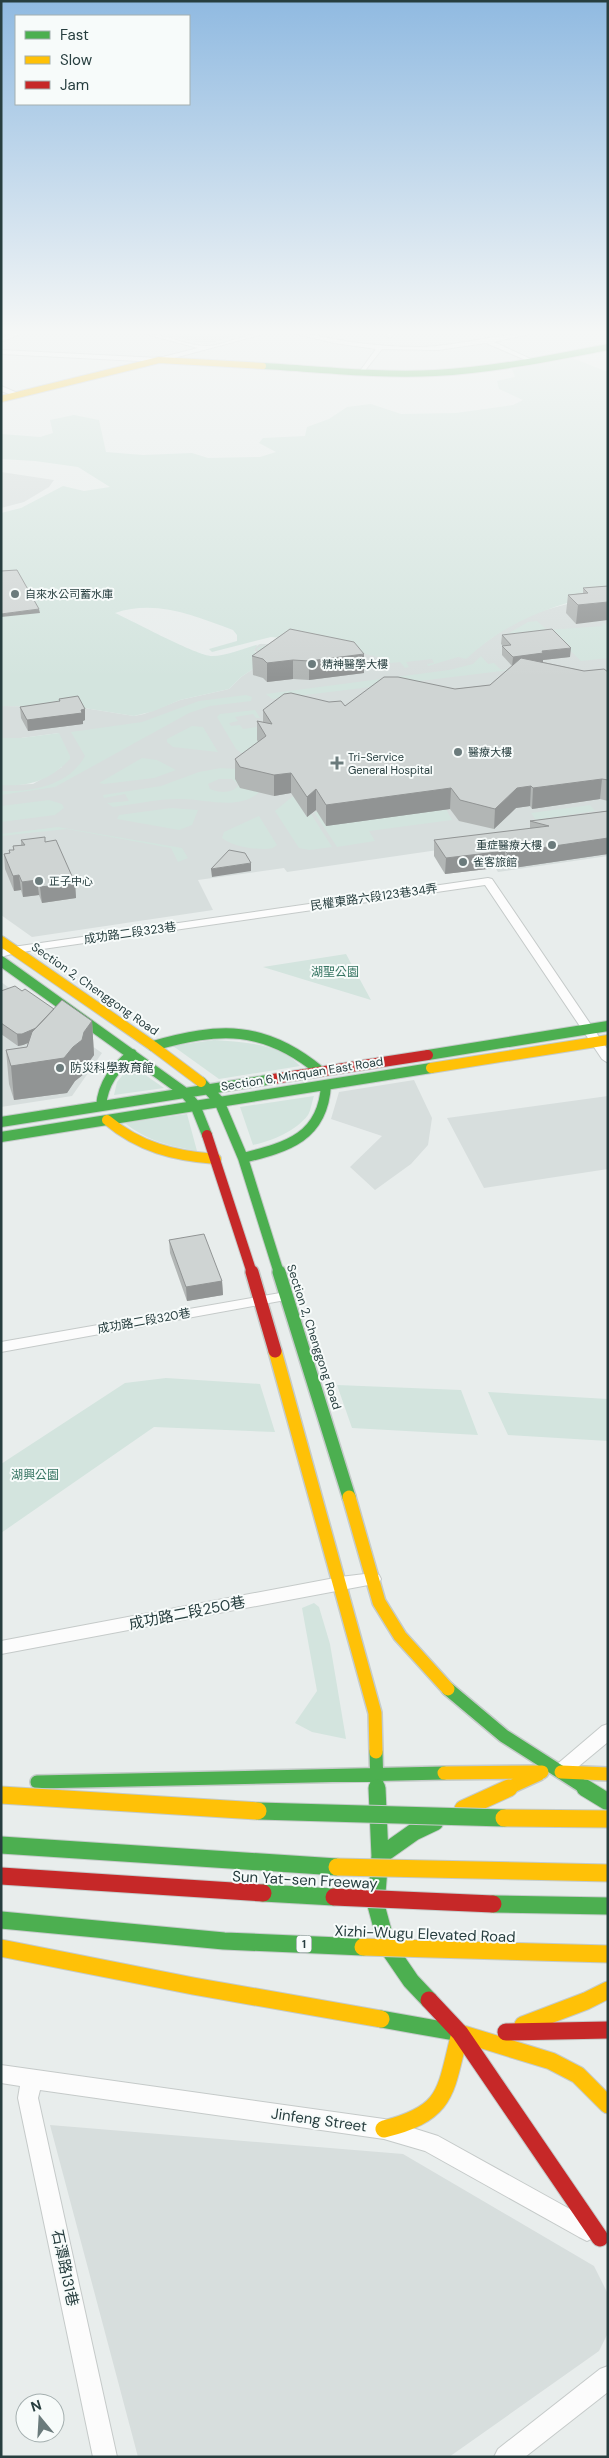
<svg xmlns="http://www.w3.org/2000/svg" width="609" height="2458" font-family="'DM Sans','Noto Sans TC',sans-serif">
<rect width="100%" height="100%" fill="#e8edec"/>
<path fill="#d7dedd" d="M158,334H245L206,344Z
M1,472L54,480L49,487L24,502L1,508Z
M608,593V856L498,872L479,844L287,872L284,868L198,880L213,910L32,937L1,915V785L33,784L62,767L59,733L21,738H1V706L78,707L134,716L144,714L180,700L229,689L241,677L271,657L254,651L255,647L260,644L479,647L507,627L534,613Z
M1,982L102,1053L72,1096L1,1107Z
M414,1080L432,1118L428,1145L411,1164L375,1190L350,1167L382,1136L331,1119L339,1092Z
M608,1096V1169L484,1188L447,1118Z
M50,2125L403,2154L594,2266L608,2294V2333L599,2351L449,2457H138Z"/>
<path fill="#d3e4de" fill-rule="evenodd" d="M572,358L608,372V593C553,604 507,621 466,659L458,657L428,666L427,664L434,663L432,659L406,662L409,667L405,668L400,662L391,663L382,658L312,641L271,637L212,652L209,649L237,641V635L233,630C195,616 156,599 115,613C133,621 197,656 212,656C230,656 247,646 265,643L257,645L254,651L259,654L257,648L269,644L271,657L241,677L229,689L180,700L154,711L134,716L78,707L1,706V513L21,508L63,486L84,491L110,487L78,467L35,461L1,459V434L40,437L53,433L50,420L74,415L99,420L106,452L143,455L192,453L208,458L260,457L276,452L259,443L263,438L305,436L307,427L329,419L347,407L371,404L401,414L456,413L513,405L523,400L499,389L497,381L515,377L512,369Z
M537,621L547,630L603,626L602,624L604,623L608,626V658L581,661L553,634L504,636L528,622Z
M481,656L488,664L494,663L501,670L534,667L272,699L266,694L449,670L473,664Z
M246,695L252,697L251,701L210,706L189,713L55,787L1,795V791C31,792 69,786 85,756L71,732L142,722L199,701Z
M255,710L260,718H256L253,714L235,717L238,721L229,723L231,726L240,725L243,729L266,726L257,741L264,751L244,755L236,749L217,717L220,714Z
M192,726L203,727L218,752L173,747L167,742V739Z
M59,733L70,756V759C50,780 30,787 1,785V738H21Z
M142,758L157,760L176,770L154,778L104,784L99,783Z
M221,768L238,769L262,789C242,813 205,798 179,799C157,799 135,804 113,807L107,803L129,801L125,794L104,798L103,795L161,786L199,772ZM219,779H232L239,785C232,794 220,793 210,789L208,784Z
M293,796L307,817L311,814L332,847L310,850L299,848L275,811Z
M49,800L62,804L64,808L55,815L1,822V806Z
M590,805L595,811L536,820L531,813Z
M171,808L198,810L192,825L179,830L117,819L119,815Z
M446,809L452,820L369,831L375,841L337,847L314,812Z
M259,816L277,845L273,848C260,851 233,847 222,838L224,832Z
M58,827L182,848L188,858L178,862L171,848L67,829L1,836V834Z
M346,954L371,1000L263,967Z
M214,1040C242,1042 280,1043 300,1066L219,1079L173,1046Z
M131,1065L164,1088L114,1095L117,1082Z
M314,1096C312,1101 311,1110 308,1115C296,1131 272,1141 253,1145L240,1107Z
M187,1114L197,1151C170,1146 147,1141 125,1123Z
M166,1378L260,1384L275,1432L154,1427L1,1533V1464L125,1383Z
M337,1385L461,1390L478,1435L352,1428Z
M488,1392L608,1399V1441L508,1435Z
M314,1603L319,1607L330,1644L346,1739L312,1732L295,1723L317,1691L302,1608Z"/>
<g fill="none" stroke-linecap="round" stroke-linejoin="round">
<g stroke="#c5cac9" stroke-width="2">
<path id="street" d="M10,334H20L1,342V338Z
M145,334C166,334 187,346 206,346C223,346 243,334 263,334L159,362L1,354V350L159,358L198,348Z
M297,334C315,334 332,339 350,342C373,345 395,347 419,347C456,347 492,334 529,334L494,342L535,361L530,362L486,343L438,350L382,349L363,373L360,371L376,349L334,343Z
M388,334H395L390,338L387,336Z
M1,386L20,394L21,395L18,397L1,391Z
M488,878L492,879L608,1050V1063L602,1059L485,885L15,953L1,957V950L13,947Z
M286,1292L291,1293L293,1296L291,1299L1,1352V1342Z
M373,1573L379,1575L381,1579L379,1583L1,1654V1641L340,1577Z
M608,1724V1742L567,1776L561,1778L555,1776L552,1771L555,1766L602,1726Z
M1,2065L384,2119L438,2136L595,2223L598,2230L595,2237L587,2241L579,2237L425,2151L384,2139L40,2090L38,2098L117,2457H93L18,2098L20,2086L1,2083Z
M608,2366V2392L525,2457H494L498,2449L600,2369Z"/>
</g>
<g stroke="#c5cbca" stroke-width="8">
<path id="fast-far3" d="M263,366C320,369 377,376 435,373C493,370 551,358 608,347"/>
</g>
<g stroke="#c5cbca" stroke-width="12">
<path id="fast-far2" d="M1,961L184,1092L195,1105L207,1135
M153,1046C220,1027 264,1025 320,1071
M428,1055L608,1026
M201,1082L219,1101L243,1158L279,1273
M101,1106C103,1083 115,1068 132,1054
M1,1122L273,1079
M1,1137L431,1068
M243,1158C288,1147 323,1137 326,1085"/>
</g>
<g stroke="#c5cbca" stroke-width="16">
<path id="fast-far1" d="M279,1272L349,1497
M448,1689L504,1736L587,1789
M376,1752L377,1789
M37,1782L444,1773"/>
</g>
<g stroke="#c5cbca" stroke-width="19">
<path id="fast" d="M377,1788L380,1856L376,1905L387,1946L411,1981L429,2000
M585,1788L608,1802
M1,1845L337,1867
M380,1856L414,1832L435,1822
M263,1893L334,1897
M381,2019L460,2033"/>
</g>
<g stroke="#c5cbca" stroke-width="8">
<path id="slow-far3" d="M1,399L159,360L263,366"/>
</g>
<g stroke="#c5cbca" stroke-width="12">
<path id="slow-far2" d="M1,941L153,1046L201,1082
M431,1068L608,1040
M107,1120C139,1147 174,1156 216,1159"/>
</g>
<g stroke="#c5cbca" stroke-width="16">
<path id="slow-far1" d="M275,1351L375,1713L376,1752
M349,1497L379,1602L400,1636L448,1689
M561,1772L608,1774
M444,1773L542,1772
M506,1789L539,1774"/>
</g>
<g stroke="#c5cbca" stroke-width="19">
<path id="slow" d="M463,1809L509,1788
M1,1948L193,1986L381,2019
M523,2025L586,2001L608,1990
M460,2033L551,2061L578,2075L608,2105
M384,2129C449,2113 445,2091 460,2033"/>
</g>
<g stroke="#c5cbca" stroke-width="12">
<path id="jam-far2" d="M273,1079L428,1055
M207,1135L252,1273"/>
</g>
<g stroke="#c5cbca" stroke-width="16">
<path id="jam-far1" d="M252,1272L275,1351"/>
</g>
<g stroke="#c5cbca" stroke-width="19">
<path id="jam" d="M1,1876L263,1893
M429,2000L460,2033L600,2238
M506,2032L608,2030"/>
</g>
<use href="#street" fill="#fcfcfc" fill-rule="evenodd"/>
<use href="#fast-far3" stroke="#4caf50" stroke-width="6"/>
<use href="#fast-far2" stroke="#4caf50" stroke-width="10"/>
<use href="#fast-far1" stroke="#4caf50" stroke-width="13"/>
<use href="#fast" stroke="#4caf50" stroke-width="17"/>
<use href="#slow-far3" stroke="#ffc107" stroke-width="6"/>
<use href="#slow-far2" stroke="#ffc107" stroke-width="10"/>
<use href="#slow-far1" stroke="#ffc107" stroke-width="13"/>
<use href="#slow" stroke="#ffc107" stroke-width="17"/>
<use href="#jam-far2" stroke="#c62828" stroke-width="10"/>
<use href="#jam-far1" stroke="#c62828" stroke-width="13"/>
<use href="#jam" stroke="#c62828" stroke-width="17"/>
<g stroke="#c4cbca" stroke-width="19" stroke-linecap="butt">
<path id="fast-bridge" d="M258,1811L504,1818
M493,1904L608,1906
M1,1920L224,1941L363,1947"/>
</g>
<g stroke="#c4cbca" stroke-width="19" stroke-linecap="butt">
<path id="slow-bridge" d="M1,1795L258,1811
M504,1818L608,1819
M337,1867L608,1873
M363,1947L608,1954"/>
</g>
<g stroke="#c4cbca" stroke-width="19" stroke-linecap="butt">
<path id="jam-bridge" d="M334,1897L493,1904"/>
</g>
<use href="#fast-bridge" stroke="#4caf50" stroke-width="17"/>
<use href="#slow-bridge" stroke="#ffc107" stroke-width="17"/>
<use href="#jam-bridge" stroke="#c62828" stroke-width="17"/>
</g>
<path fill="#b2b6b5" d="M608,586L576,624L566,613L568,595L583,593V588Z
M290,629L364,673L309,680L293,679L267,682L263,678L253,675L252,656Z
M502,635L570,657L543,660V662L584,671L608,672V801L600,799L532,809L530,806L516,808L494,829L459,821L450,809L326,826L316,810L307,817L291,793L274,796L240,788L235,779V759L258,742L257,740V721L263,722V710L345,706L455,689L490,685L512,666L502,655V646H503L501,644Z
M59,699L85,709V720L83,721V724L28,731L21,718L20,707L59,702Z
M608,811V854L506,869L504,867L445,874L434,856V840L530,829V821Z
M21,840L45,842L75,883L76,898L42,903L39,895L23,897L21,890L14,891L5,869L4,854L9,853V850H13V846L21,845Z
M1,991H22L54,1009L92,1021L94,1055L86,1066L84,1074L75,1081L67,1093L14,1100L9,1084L6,1050L27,1047L28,1043L23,1045L18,1046L1,1034Z
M169,1240L222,1281L223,1295L187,1301L170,1253Z"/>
<path fill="#919494" d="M608,602V620L576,624L578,605Z
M39,609L40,613L1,617V614Z
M571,648L570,657L543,660V663L512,667L513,657L542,651Z
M364,654V673L309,680V661Z
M293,660V679L267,682V663Z
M85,709V720L83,721V724L28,731L27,720Z
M291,773V793L274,796V775Z
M602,779L600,799L532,809L533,788Z
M531,786L530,806L516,808L494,829L495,809L517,788Z
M451,788L450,809L326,826V805Z
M316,789V810L307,817V797Z
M608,838V854L506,869L507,853Z
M505,851L504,867L445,874L446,858Z
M251,863V871L212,877L211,869Z
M19,875L21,890L14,891L13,876Z
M37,880L39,895L23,897L22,882Z
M75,883L76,898L42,903L40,887Z
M65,1016L66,1028L23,1045L18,1046L17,1034Z
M92,1021L94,1055L86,1066L84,1074L75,1081L67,1093L14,1100L11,1066L84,1032Z
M222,1281L223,1295L187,1301L186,1287Z"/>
<path fill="#cfd4d3" stroke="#919494" d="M17,570L39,609L1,614V571Z
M608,586V602L578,605L568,595L588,593L583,588Z
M290,629L354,642L364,654L309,661L293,660L267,663L263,659L252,656Z
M552,629L571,648L542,651L543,653L513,657L502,646L511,645L502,635Z
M521,658L584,671L604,669L608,672V780L602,779L533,788L531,786L517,788L495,809L460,800L451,788L326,805L316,789L307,797L291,773L274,775L240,767L235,759L266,736L257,721L272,724L263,710L284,694L291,693L329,702L341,701L345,706L384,677H398L455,689L490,685Z
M78,696L85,709L81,710L82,713L27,720L20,707L60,701L59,699Z
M608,811V838L507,853L505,851L446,858L434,840L549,826L530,821Z
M45,837V842L56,840L75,883L40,887L37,880L22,882L19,875L13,876L4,854L10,853L9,850H14L13,846L25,845L21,840Z
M229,850L245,853L251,863L211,869Z
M15,986L22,991L25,989L54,1009L36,1028L22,1034H17L1,1023V991Z
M62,1000L92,1021L84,1032L82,1040L73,1047L64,1058L11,1066L6,1050L27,1047L32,1032Z
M204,1234L222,1281L186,1287L169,1240Z"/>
<linearGradient id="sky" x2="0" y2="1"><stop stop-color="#90bae1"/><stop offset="0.49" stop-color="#f5f7f6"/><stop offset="1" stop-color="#f5f7f6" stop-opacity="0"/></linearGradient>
<rect width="609" height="678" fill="url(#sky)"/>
<g fill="#6b7b7c" stroke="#f7fbfa" stroke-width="2">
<circle cx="15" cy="594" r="5"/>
<circle cx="312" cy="664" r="5"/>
<circle cx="458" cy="752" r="5"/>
<path d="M334.5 755.5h5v5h5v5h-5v5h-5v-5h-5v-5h5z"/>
<circle cx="552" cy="845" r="5"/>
<circle cx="463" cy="862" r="5"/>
<circle cx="39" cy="881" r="5"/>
<circle cx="60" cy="1068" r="5"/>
</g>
<g text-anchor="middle" stroke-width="4" stroke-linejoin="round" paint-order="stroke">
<g font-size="11" fill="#273e3f" stroke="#f7fbfa" text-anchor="start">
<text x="25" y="598">自來水公司蓄水庫</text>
<text x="322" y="668">精神醫學大樓</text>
<text x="468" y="756">醫療大樓</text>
<text x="348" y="761">Tri-Service<tspan x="348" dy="13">General Hospital</tspan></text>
<text x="542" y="849" text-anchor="end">重症醫療大樓</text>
<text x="473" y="866">雀客旅館</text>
<text x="49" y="885">正子中心</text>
</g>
<rect fill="#f7fbfa" stroke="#657777" stroke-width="1" x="296.5" y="1935.5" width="15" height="17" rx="4"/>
<g font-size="11" font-weight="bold" fill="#273e3f">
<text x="304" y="1948">1</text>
</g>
<g font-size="12" fill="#273e3f" stroke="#f7fbfa">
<text transform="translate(374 897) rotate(-8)" y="4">民權東路六段123巷34弄</text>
<text transform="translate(130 933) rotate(-8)" y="4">成功路二段323巷</text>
<text transform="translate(95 989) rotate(35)" y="4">Section 2, Chenggong Road</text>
<text transform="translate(302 1074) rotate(-9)" y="4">Section 6, Minquan East Road</text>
<text transform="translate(144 1321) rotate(-10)" y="4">成功路二段320巷</text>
<text transform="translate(314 1337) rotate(72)" y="4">Section 2, Chenggong Road</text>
</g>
<g font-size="12" fill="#347360" stroke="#f7fbfa">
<text x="335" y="976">湖聖公園</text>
<text x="35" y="1479">湖興公園</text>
</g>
<g font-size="12" fill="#273e3f" stroke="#f7fbfa" text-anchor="start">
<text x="70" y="1072">防災科學教育館</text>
</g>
<g font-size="15" fill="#273e3f" stroke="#f7fbfa">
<text transform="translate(187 1613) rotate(-11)" y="5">成功路二段250巷</text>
<text transform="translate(305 1880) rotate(3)" y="5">Sun Yat-sen Freeway</text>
<text transform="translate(425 1934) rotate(2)" y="5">Xizhi-Wugu Elevated Road</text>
<text transform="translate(319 2120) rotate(8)" y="5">Jinfeng Street</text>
<text transform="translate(65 2268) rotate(78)" y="5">石潭路131巷</text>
</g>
</g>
<rect width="609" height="2458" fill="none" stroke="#273e3f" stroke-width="5"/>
<rect x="15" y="15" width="175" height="90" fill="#f7fbfa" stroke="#a4afaf"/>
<rect x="25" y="31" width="25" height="8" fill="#4caf50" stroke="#a4afaf"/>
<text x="60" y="40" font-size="15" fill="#273e3f">Fast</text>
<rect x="25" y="56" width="25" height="8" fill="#ffc107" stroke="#a4afaf"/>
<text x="60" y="65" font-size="15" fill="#273e3f">Slow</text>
<rect x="25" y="81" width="25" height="8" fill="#c62828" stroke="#a4afaf"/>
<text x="60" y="90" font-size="15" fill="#273e3f">Jam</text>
<g transform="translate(40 2418) rotate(342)"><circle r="24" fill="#f7fbfa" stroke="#a4afaf"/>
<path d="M0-4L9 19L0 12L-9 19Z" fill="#6b7b7c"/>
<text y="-8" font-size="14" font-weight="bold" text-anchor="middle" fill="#273e3f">N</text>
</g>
</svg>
